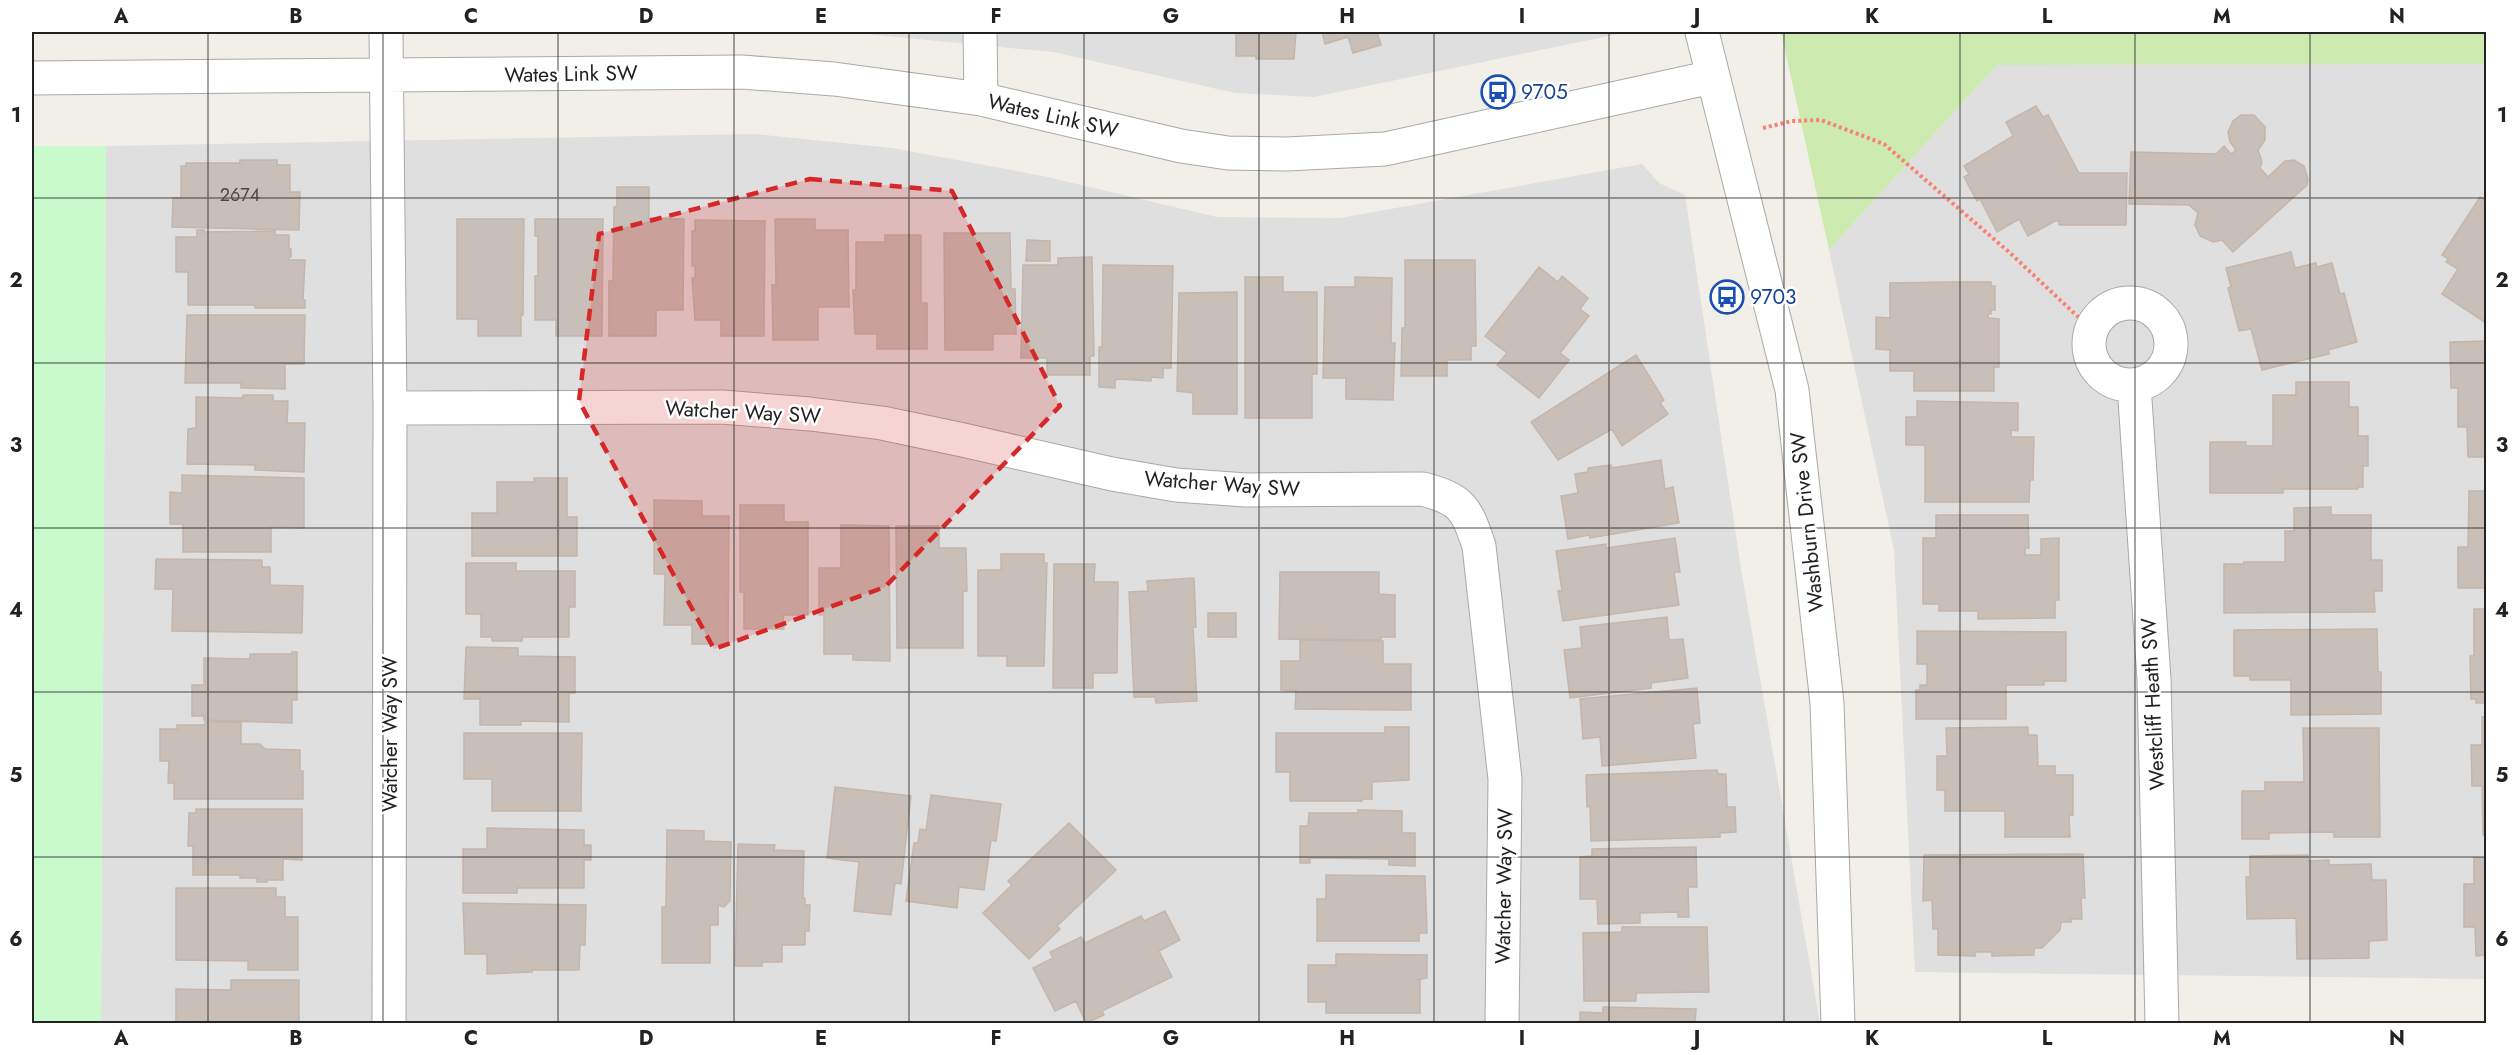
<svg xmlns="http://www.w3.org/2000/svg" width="2518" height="1055" font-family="Jost,sans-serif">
<rect width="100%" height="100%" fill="#f2efe9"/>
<path fill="#e0dfdf" d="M845,32H1628L1314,97L1235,93L1053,52Z
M2486,64V979L1915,972L1894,550L1829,250L1997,65Z
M754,134L892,148L1043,176L1217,217L1340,218L1642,164L1659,183L1685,195L1741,569L1820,1023L101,1024L106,146Z"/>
<path fill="#cdebb0" d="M1781,32H2486V64L1997,65L1829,250Z"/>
<path fill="#c8facc" d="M32,146H106L101,1023H32Z"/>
<path fill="#c7bfb8" stroke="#c4b6ab" stroke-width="1.5" d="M1236,32H1296L1294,59H1256V56H1236Z
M1322,32H1377L1381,45L1353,53L1348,37L1325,44Z
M2036,106L2043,117L2048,115L2079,173H2127L2126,225H2059V221H2055L2028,236L2019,219L1997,232L1980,199L1977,201L1964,177L1969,174L1964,166L2013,136L2006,122Z
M2241,115H2254L2265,127V140L2258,150L2262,162L2260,168L2268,177L2285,161L2294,160L2304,166L2308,179L2307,185L2233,252L2222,240L2213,242L2200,236L2195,225L2198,213L2189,205L2129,204L2131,152L2216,154L2224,146L2231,154L2236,150L2230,142L2228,132L2233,121Z
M240,160H277V165H290V192H300L299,230L172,227L173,198H181V166H186V163H240Z
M617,187H649V218L684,219L683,310H656V336H609V281H613L614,207H617Z
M2480,197L2486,201V323L2442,294L2458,269L2446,262L2448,259L2442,255Z
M457,219H524L523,315H521V336H478V319H457Z
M535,219H603L602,336H556V320H535V276H538V236H535Z
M775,219H815V230H848L849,307H818V340H773L772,285H776Z
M695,220L765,221L764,336H721V320H695L692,278H695V266H692V231H695Z
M197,230H204V232L275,231V235H289V249H291V257H289V260H305L303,300H305V308H255V305H188V272H176V237H197Z
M944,233H1010L1011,289H1015L1016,334H993V350H945Z
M885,235H921V303H927V349H877V334H855L853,290H856V242H885Z
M1027,240L1050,241V261H1026Z
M2291,252L2295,268L2316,263L2317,267L2332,263L2340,294L2344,293L2357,342L2328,350L2329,354L2262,370L2251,329L2239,331L2228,288L2231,287L2226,268Z
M1092,257L1094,356H1090V375H1047V358H1021L1023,265H1058V258Z
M1405,260H1475L1476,346H1471V360H1447V376H1401L1402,328H1405Z
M1103,265L1173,266L1171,368H1163V378L1151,377V381L1118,379L1115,381V388L1099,387V347H1102Z
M1539,267L1558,282L1562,276L1588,298L1580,309L1589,316L1560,353L1569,360L1539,398L1497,365L1507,353L1485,336Z
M1245,277H1283V292H1317V374H1312V418H1245Z
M1355,277L1392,278L1391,343H1395L1393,400L1346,399V378H1323L1325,287H1355Z
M1953,282H1991V286H1995V310H1991V314H1988V318L1999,319V367H1994V391H1914V371H1890V350L1876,349V317L1890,318V283Z
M1237,292V414H1193V393L1177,391L1179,293Z
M187,315H305L304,364H285V389L241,388V383H185Z
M2486,341V457H2468L2467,427H2458V388H2451L2450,342Z
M1636,355L1664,400L1660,403L1668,414L1622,446L1612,429L1558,460L1531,422Z
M2296,382H2349V407H2358V436H2368V466H2363V487H2358V489H2283V493H2210V442H2246V446H2273V395H2296Z
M243,395H273V401H288L287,423H305L304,472L255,470V465L187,464L188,429L196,428V397L243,398Z
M1917,401L2018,403V431L2011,430V437H2034L2033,480H2030L2029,502H1925V445H1906V417H1917Z
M1661,460L1665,489L1673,487L1679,523L1590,538L1589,535L1568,539L1561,496L1578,493L1575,474L1588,472V468L1611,465L1612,468Z
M182,475L304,478V528L271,527V552H183V524H170V492L182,493Z
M534,478H567V517H577V556H472V513H497V482H534Z
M2469,491H2486V588H2458V547H2468Z
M654,500L702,501V516H729L728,644H692V625H664L665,574H654Z
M740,505H784V522H808V615H783L784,629H744V592H740Z
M2331,507V515H2371V560H2382V591H2374L2375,612L2224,613V564H2244V562H2285V531H2294V508Z
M1936,515H2028L2029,548H2025V555H2041V539L2059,538V600H2055V618L1978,619V611H1939V604H1923V538H1936Z
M841,525L889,526L890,661L853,660V654H824V615H819V568H841Z
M896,526H939V548H966L967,591H963V648H897Z
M1675,538L1680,572H1674L1679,605L1563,621L1558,591H1562L1556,551L1606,544V548Z
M1001,554H1044V563H1047L1044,666H1007V656H978V570H1001Z
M156,559L262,560V567H270V585L303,586L302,633L172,631L173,589H155Z
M466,563H516V571H575V607H569V637H522V641H492V637H481V614H466Z
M1054,564H1095L1094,582H1118L1117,673H1093V688H1053Z
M1280,572H1379V594L1395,595V637H1381V640L1279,639Z
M1194,578L1196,627H1193L1197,701L1156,703L1155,697H1134L1129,592L1148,591L1147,581Z
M2474,609H2486V703H2476V699H2471L2470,656H2474Z
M1208,613H1236V637H1208Z
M1667,617L1669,640L1683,639L1688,678L1651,683V688L1570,698L1564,650L1582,648L1580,627Z
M2377,629L2378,672H2381V714L2291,715V680H2250V676H2234V630Z
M1917,631L2066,632V681H2044V685H2006V719H1916V690H1920V685H1927V664H1917Z
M1300,640L1383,641V664H1411V710L1295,709L1296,691L1281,690V661H1300Z
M466,647L518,648V656L575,657V693H569V722L521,721V725H480V699H464Z
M292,652H297V700H292V723L204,720V716H192V685H204V658L250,659V654H292Z
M1697,688L1700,723L1693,724L1696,758L1602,766L1600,737L1583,739L1580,699Z
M2482,717H2486V835H2483L2482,786H2472L2471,745H2482Z
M205,722H241V744H260L265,749L300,750V771H303V799H174V783H168L169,761H160V729H177V725H205Z
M1385,727H1409V780L1372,782V799H1362V801H1290V772H1276V733H1385Z
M2028,727V735H2037L2038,766H2055V775H2073V815H2069L2070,837H2005V811H1945V790H1937V756H1947L1946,728Z
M2303,728H2379L2380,837H2334V832L2269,833V839H2242V791H2265V782H2304Z
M464,733H582L581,811H492V779H464Z
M1717,770L1718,774H1726L1727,807H1735L1736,832L1720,833V837L1591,841L1590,806L1587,807L1586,775Z
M835,787L911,796L901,884L895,883L891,915L854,911L859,862L827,858Z
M931,795L1001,804L996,841L991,840L984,890L959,887L957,908L906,901L914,843H918L920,829L926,830Z
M196,809H302V860L283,859V880H267V882H257V878H240V875H193V846H188L189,813H196Z
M1358,810L1402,811V833H1415V866L1389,865V859L1310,858V863H1300V826H1308L1309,813H1358Z
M1069,823L1116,870L1057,926L1060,929L1029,959L983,913L1012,885L1008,881Z
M487,828L584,830V845H591V860H584V888H517V893H463V849H487Z
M667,830L704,831V841L731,842L730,901L724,907L718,905V925H710V963H662V907H666Z
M738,844L775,845L774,850L804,851L803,898H805V905H810L809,931H805V945H782V962H762V966H735Z
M1696,847L1697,887H1688L1689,917H1678V912L1640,913V923L1598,924L1597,899H1580V857L1592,856V849Z
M2083,854L2085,898H2081L2082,919H2071V922H2061L2060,930L2042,948H2034V955L1992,956V952H1975V956L1938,955V929H1933L1932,900L1923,901L1924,855Z
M2308,855V861L2329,860V865L2371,864L2372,880H2386L2387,940L2369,941V958L2297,959L2296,918L2247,919L2246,877H2250V856Z
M2474,858H2486V955L2476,956L2475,927H2464V884H2474Z
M1326,875L1425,876L1427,933H1419V941H1317V899H1326Z
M176,888H276V897H285V917H298V970H248V961L176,960Z
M463,903L586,905L585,945H580L579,970H532V972L487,974V954H465Z
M1165,911L1180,940L1159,951L1172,977L1102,1011L1104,1015L1086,1023L1076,1001L1055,1011L1033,968L1053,958L1050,952L1081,937L1085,943L1141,916L1144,921Z
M1622,927H1707L1709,992L1636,993V1001H1584L1583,933L1622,932Z
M1336,954L1427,955V978L1417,980H1420V1013H1326V1002H1308V965H1336Z
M231,980H299V1024H176V989L231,990Z
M1603,1007L1696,1009L1695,1024H1580V1012L1603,1013Z"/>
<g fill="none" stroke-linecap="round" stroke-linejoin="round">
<g stroke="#a9a9a9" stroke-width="35">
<path id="minor" d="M386,32L390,408L389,1024
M980,32L981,99
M1702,32L1792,390L1827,703L1838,1024
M32,78L742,72L834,79L981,99L1181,146L1228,153L1287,154L1385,149L1712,77
M2089 344a41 41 0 1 1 82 0a41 41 0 1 1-82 0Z
M2134,385L2154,679L2162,1024
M390,408L722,407L810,414L882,423L963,440L1112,474L1176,485L1246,490L1423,489C1463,500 1466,508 1479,546L1505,779L1502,1024"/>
</g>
<path stroke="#fa8072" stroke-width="4" stroke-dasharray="3 3" stroke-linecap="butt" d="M1763,128L1792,121L1821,120L1884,144L2010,253L2091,329"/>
<use href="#minor" stroke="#fff" stroke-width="33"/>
</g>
<path fill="#d62828" fill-opacity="0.2" stroke="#d62828" stroke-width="4.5" stroke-dasharray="12 8" stroke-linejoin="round" d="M810,179L952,191L1060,406L885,587L714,649L579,401L599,234Z"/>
<path fill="none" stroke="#222" stroke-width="1.5" stroke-opacity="0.55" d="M208,32V1024M383,32V1024M558,32V1024M734,32V1024M909,32V1024M1084,32V1024M1259,32V1024M1434,32V1024M1609,32V1024M1784,32V1024M1960,32V1024M2135,32V1024M2310,32V1024M32,198H2486M32,363H2486M32,528H2486M32,692H2486M32,857H2486"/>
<defs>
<g id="bus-ring" transform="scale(1.725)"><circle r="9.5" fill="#fff" stroke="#1a4fb4" stroke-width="1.5"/><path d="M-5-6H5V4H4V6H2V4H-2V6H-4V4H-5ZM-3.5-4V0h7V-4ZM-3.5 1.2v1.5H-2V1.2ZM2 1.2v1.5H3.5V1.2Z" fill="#1a4fb4"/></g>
</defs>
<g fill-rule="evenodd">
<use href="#bus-ring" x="1498" y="92"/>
<use href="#bus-ring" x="1727" y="297"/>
</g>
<g text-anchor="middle" stroke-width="5" stroke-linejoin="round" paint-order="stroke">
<g font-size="18" fill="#4b4948">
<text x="240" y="201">2674</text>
</g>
<g font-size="21" fill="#222" stroke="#fff">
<text transform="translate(571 74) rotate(-1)" y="7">Wates Link SW</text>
<text transform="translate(1053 116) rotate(13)" y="7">Wates Link SW</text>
<text transform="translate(743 412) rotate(3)" y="7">Watcher Way SW</text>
<text transform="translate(1222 484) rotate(4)" y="7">Watcher Way SW</text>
<text transform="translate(1807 522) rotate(-96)" y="7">Washburn Drive SW</text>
<text transform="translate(2153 704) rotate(-93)" y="7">Westcliff Heath SW</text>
<text transform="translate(390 734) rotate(-90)" y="7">Watcher Way SW</text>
<text transform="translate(1504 886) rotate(-89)" y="7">Watcher Way SW</text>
</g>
<g font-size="21" fill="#164399" stroke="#fff" text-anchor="start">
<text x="1521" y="99">9705</text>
<text x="1750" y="304">9703</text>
</g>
</g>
<rect width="2518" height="1055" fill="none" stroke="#ffffff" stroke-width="66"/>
<rect x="33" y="33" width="2452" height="989" fill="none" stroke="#222" stroke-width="2"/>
<g font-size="20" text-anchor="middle" font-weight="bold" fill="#222">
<text x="121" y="23">A</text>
<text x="296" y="23">B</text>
<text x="471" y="23">C</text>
<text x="646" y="23">D</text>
<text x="821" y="23">E</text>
<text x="996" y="23">F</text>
<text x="1171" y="23">G</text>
<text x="1347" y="23">H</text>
<text x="1522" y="23">I</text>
<text x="1697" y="23">J</text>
<text x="1872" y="23">K</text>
<text x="2047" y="23">L</text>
<text x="2222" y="23">M</text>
<text x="2397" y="23">N</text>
<text x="16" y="122">1</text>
<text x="2502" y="122">1</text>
<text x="16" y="287">2</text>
<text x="2502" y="287">2</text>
<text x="16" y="452">3</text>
<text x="2502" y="452">3</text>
<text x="16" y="617">4</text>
<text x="2502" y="617">4</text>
<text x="16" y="782">5</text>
<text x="2502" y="782">5</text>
<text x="16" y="946">6</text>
<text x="2502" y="946">6</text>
<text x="121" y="1045">A</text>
<text x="296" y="1045">B</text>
<text x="471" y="1045">C</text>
<text x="646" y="1045">D</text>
<text x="821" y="1045">E</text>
<text x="996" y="1045">F</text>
<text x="1171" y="1045">G</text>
<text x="1347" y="1045">H</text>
<text x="1522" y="1045">I</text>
<text x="1697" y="1045">J</text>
<text x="1872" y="1045">K</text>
<text x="2047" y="1045">L</text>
<text x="2222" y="1045">M</text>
<text x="2397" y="1045">N</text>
</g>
</svg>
